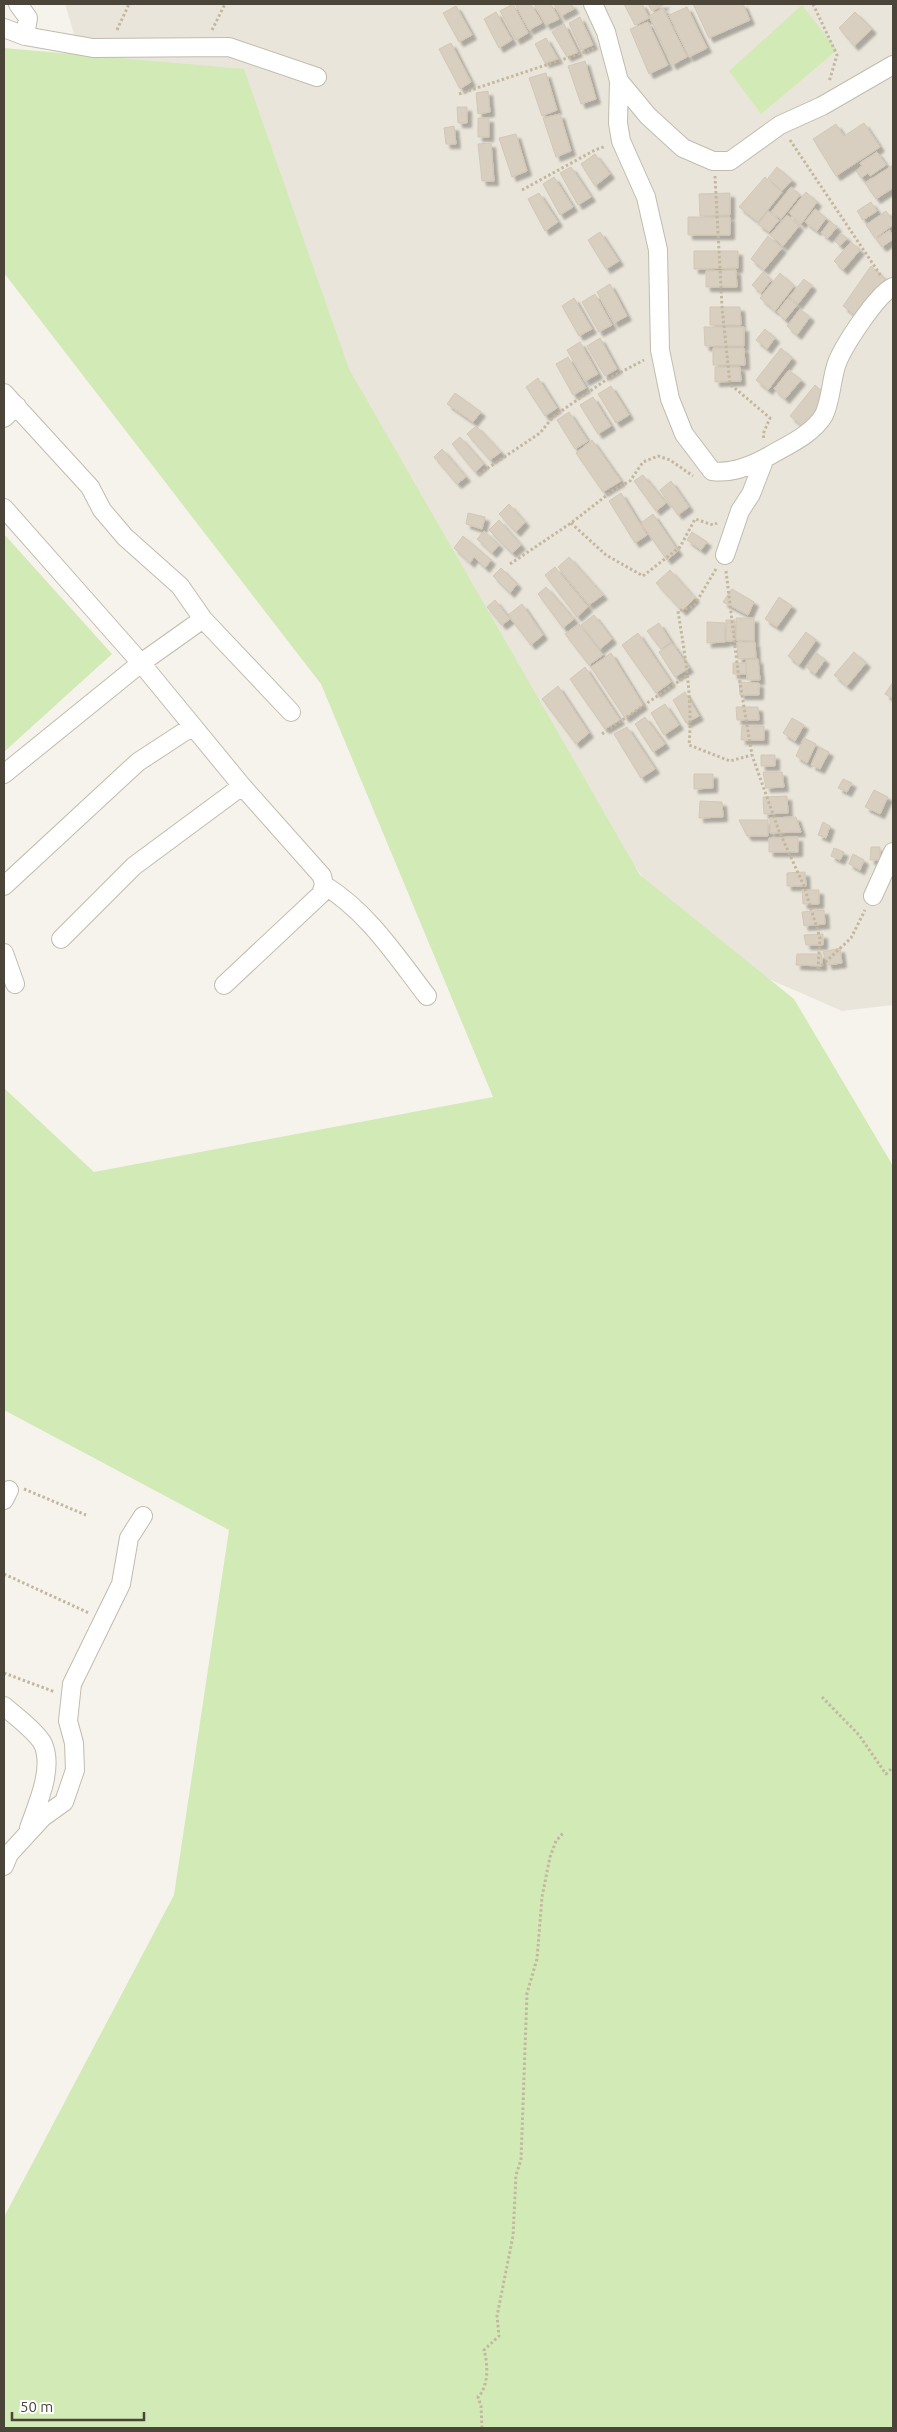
<svg xmlns="http://www.w3.org/2000/svg" width="897" height="2432" font-family="Ubuntu,sans-serif">
<defs>
<filter id="shadow"><feDropShadow dx="4.5" dy="4.5" stdDeviation="1" flood-color="#0004"/></filter>
</defs>
<rect width="100%" height="100%" fill="#f6f3ec"/>
<path fill="#eae5da" d="M65,4H893V1005L842,1011L691,945L458,618L88,80Z"/>
<path fill="#d2eab5" d="M802,5L837,50L761,114L729,71Z
M4,48L244,69L349,369L640,875L794,999L893,1166V2428H4V2217L174,1895L229,1530L4,1410V1088L94,1172L493,1097L321,684L4,273Z
M4,534L112,654L4,752Z"/>
<path fill="#d8cfc1" stroke="#d3c7b4" filter="url(#shadow)" d="M513,4L528,33L516,40L500,11Z
M515,4H531L542,23L529,30Z
M534,4H551L559,19L546,25Z
M554,4H571L574,9L561,16Z
M624,4H642L649,18L635,25Z
M648,4H665L652,11Z
M693,4H743L750,20L709,38Z
M456,6L472,35L459,42L443,13Z
M687,7L707,48L689,57L669,15Z
M663,8L687,57L672,65L649,16Z
M496,12L512,40L499,48L484,19Z
M855,12L872,29L854,46L839,28Z
M580,17L593,45L581,50L569,23Z
M648,22L668,65L649,74L630,29Z
M564,24L578,52L567,57L552,32Z
M546,38L558,59L545,63L535,44Z
M451,43L471,82L460,89L439,49Z
M585,61L596,99L581,104L568,66Z
M546,73L557,110L542,116L529,78Z
M488,91L490,112L478,114L476,93Z
M457,107H467V123H458Z
M560,114L571,151L556,157L543,118Z
M478,118H489V137H478Z
M864,123L880,147L836,176L813,139L836,124L844,136Z
M454,126L456,144H446L444,128Z
M516,134L527,171L512,177L499,138Z
M491,143L494,181H482L478,144Z
M877,152L886,165L870,176L868,173L861,178L856,171L862,166L860,163Z
M595,154L610,174L595,186L581,164Z
M893,165V188L876,199L865,183Z
M571,167L591,197L578,205L560,173Z
M777,167L792,180L782,191L768,178Z
M554,177L573,207L560,215L543,184Z
M765,177L782,192L758,222L739,207Z
M791,187L800,195L781,219L771,212Z
M806,192L817,202L801,224L789,213Z
M539,193L558,222L545,231L528,199Z
M730,193V215L700,216L699,194Z
M871,202L877,211L863,220L857,211Z
M815,209L826,218L817,231L805,222Z
M768,211L779,220L769,232L758,224Z
M886,211L893,221V225L875,238L866,225Z
M787,215L799,226L783,246L770,235Z
M688,217H730V235H688Z
M830,221L837,227L828,238L821,233Z
M890,230L893,239L882,247L876,239Z
M600,232L619,261L606,269L588,240Z
M842,234L847,238L840,246L835,241Z
M768,236L782,248L764,270L751,259Z
M851,242L860,250L843,270L834,261Z
M694,251H738V268L694,269Z
M871,266L885,279L858,318L843,306Z
M736,270L737,287H706V271Z
M763,272L771,280L761,293L752,285Z
M780,273L794,286L775,311L760,298Z
M804,279L812,286L798,304L789,297Z
M610,284L627,316L614,323L597,292Z
M595,294L612,325L599,332L582,302Z
M574,298L592,329L579,336L562,306Z
M788,298L797,305L785,320L777,312Z
M710,307H740L741,325H710Z
M800,309L810,317L797,335L787,326Z
M704,327H744V346H705Z
M765,329L775,338L767,349L756,340Z
M600,338L617,369L605,376L587,346Z
M580,342L598,374L585,381L567,350Z
M713,348H744L745,365H713Z
M781,348L792,358L768,390L756,380Z
M568,357L586,388L573,395L556,364Z
M715,367H740L741,381L715,382Z
M789,370L801,380L785,399L774,389Z
M538,378L557,408L545,416L526,387Z
M815,385L825,394L818,404L823,410L806,429L790,416Z
M611,386L629,415L616,423L598,394Z
M455,393L481,412L473,422L447,404Z
M593,397L611,426L598,434L580,405Z
M569,412L588,441L575,449L557,420Z
M476,426L501,452L490,460L467,434Z
M460,437L484,464L475,472L452,444Z
M592,440L621,481L603,492L576,453Z
M442,449L466,477L457,484L434,457Z
M643,475L666,503L656,511L634,481Z
M671,481L689,507L678,515L660,490Z
M621,493L647,535L635,543L609,501Z
M509,504L525,522L516,532L499,514Z
M468,513L485,517L482,529L466,524Z
M653,514L678,551L667,560L641,523Z
M499,520L521,545L512,553L489,530Z
M484,531L499,545L492,553L477,539Z
M692,532L707,542L701,550L687,540Z
M463,536L491,560L485,568L474,557L470,563L454,548Z
M569,557L603,595L589,605L558,567Z
M555,567L588,607L577,617L545,575Z
M501,568L517,584L510,593L493,576Z
M670,570L695,598L682,611L656,583Z
M546,587L574,619L563,628L538,594Z
M732,589L754,602L748,615L723,602Z
M779,597L792,606L777,627L765,619Z
M495,600L510,619L502,625L487,607Z
M522,604L543,635L531,645L508,615Z
M594,615L612,639L600,649L581,625Z
M736,618H754V641L736,640Z
M726,620H735L734,641H726Z
M707,622L725,623V642L707,643Z
M659,623L671,642L661,649L647,631Z
M579,624L603,655L589,665L565,634Z
M806,632L816,640L799,665L788,656Z
M638,633L671,682L656,693L622,645Z
M737,642H755L756,658L738,659Z
M672,643L689,668L675,677L659,652Z
M854,652L866,663L847,686L834,675Z
M611,653L643,705L625,718L591,667Z
M817,653L825,660L815,674L806,667Z
M758,659L760,680H747L746,660Z
M733,663H746V674H733Z
M585,667L620,720L605,729L570,679Z
M739,682L759,683V695H740Z
M893,682V699L885,694Z
M558,686L589,733L576,744L542,699Z
M685,692L699,716L686,723L673,700Z
M665,704L679,725L664,735L651,713Z
M736,707H758L759,720H737Z
M645,717L665,744L653,752L635,724Z
M792,718L804,725L795,741L783,733Z
M742,726H764V740H741Z
M627,727L655,769L641,778L614,734Z
M804,738L816,744L807,763L796,756Z
M819,747L829,752L820,769L811,765Z
M761,755H775V766H761Z
M763,772H782L784,787L766,788Z
M694,774H713V788L694,789Z
M843,779L852,783L847,792L838,788Z
M874,790L888,797L880,814L865,807Z
M787,796L788,813L764,814L763,797Z
M700,801L722,802L723,817L699,818Z
M796,817L801,832L770,833V818Z
M739,820H768V836H747Z
M823,822L830,826L826,838L818,835Z
M798,837V852H769V838Z
M871,847H880V860H870Z
M834,848L844,852L840,860L831,856Z
M853,854L864,860L860,870L849,864Z
M805,872L806,886H787V873Z
M802,890H819V904H803Z
M824,910L825,924L804,926L802,912Z
M823,934V945H806L804,935Z
M840,948L842,963L828,965L823,952Z
M797,954H822V966L796,965Z"/>
<g fill="none" stroke-linecap="round" stroke-linejoin="round">
<g stroke="#c2bbae" stroke-width="20">
<path id="street" d="M18,4L28,18L25,36
M593,4L606,32L619,81L618,123L621,141L646,197L658,250L660,350L670,399L684,434L712,471C731,474 753,465 769,456C788,445 813,434 824,415C831,400 831,382 836,366C841,349 877,294 893,287
M4,28L25,36L93,48L229,47L317,77
M619,81L648,116L683,148L713,161H730L780,125L822,106L893,65
M4,393L90,487L102,510L125,537L180,586L203,619L291,712
M4,418L17,406
M4,508L141,663L242,786L322,876L324,885L321,894L224,985
M725,555L740,511L751,494L765,458
M4,774L141,663L203,619
M324,885C368,912 396,956 427,996
M4,886L138,762L193,726
M873,896L893,852
M61,939L134,866L242,786
M4,953L15,984
M4,1500L9,1490
M4,1706C14,1715 37,1732 43,1744C54,1769 37,1805 29,1828
M4,1866L9,1854L43,1817L64,1802L75,1770L74,1743L68,1721L72,1684L121,1584L129,1538L143,1516"/>
</g>
<path stroke="#c4b79f" stroke-width="3" stroke-dasharray="2.5 2.5" stroke-linecap="butt" d="M813,4L837,55L829,82
M117,30L129,4
M212,30L225,4
M459,94L594,49
M790,140L881,276
M715,176L722,307L730,384L770,418L763,434L764,440
M522,190L595,150L606,146
M479,474L540,433L553,417L567,407L606,380L644,360
M571,523L606,555L643,576L680,547L695,519L713,525L717,523
M510,564L571,523L615,489L630,481L643,462L658,456L670,460L693,476
M716,569L694,606L678,611C685,656 693,700 689,745L730,761L752,755
M726,571L738,671L752,755L779,831L804,886L820,938L818,969
M602,734L688,675
M818,969L851,938L865,910
M24,1489L86,1515
M4,1574L89,1613
M4,1673L55,1692
M822,1697L859,1735L886,1774L893,1767
M482,2428L481,2406L478,2397C489,2386 488,2364 484,2350L499,2336L497,2316L513,2236L516,2175L521,2160L527,1993L537,1959L542,1897L550,1857L556,1841L564,1832"/>
<use href="#street" stroke="#fff" stroke-width="18"/>
</g>
<rect width="897" height="2432" fill="none" stroke="#4b4439" stroke-width="10"/>
<path d="M12 2412v8h132v-8" fill="none" stroke="#4b4439" stroke-width="2.5"/>
<text x="20" y="2412" font-size="15" fill="#4b4439" stroke="#ffffff" stroke-width="4" paint-order="stroke">50 m</text>
</svg>
